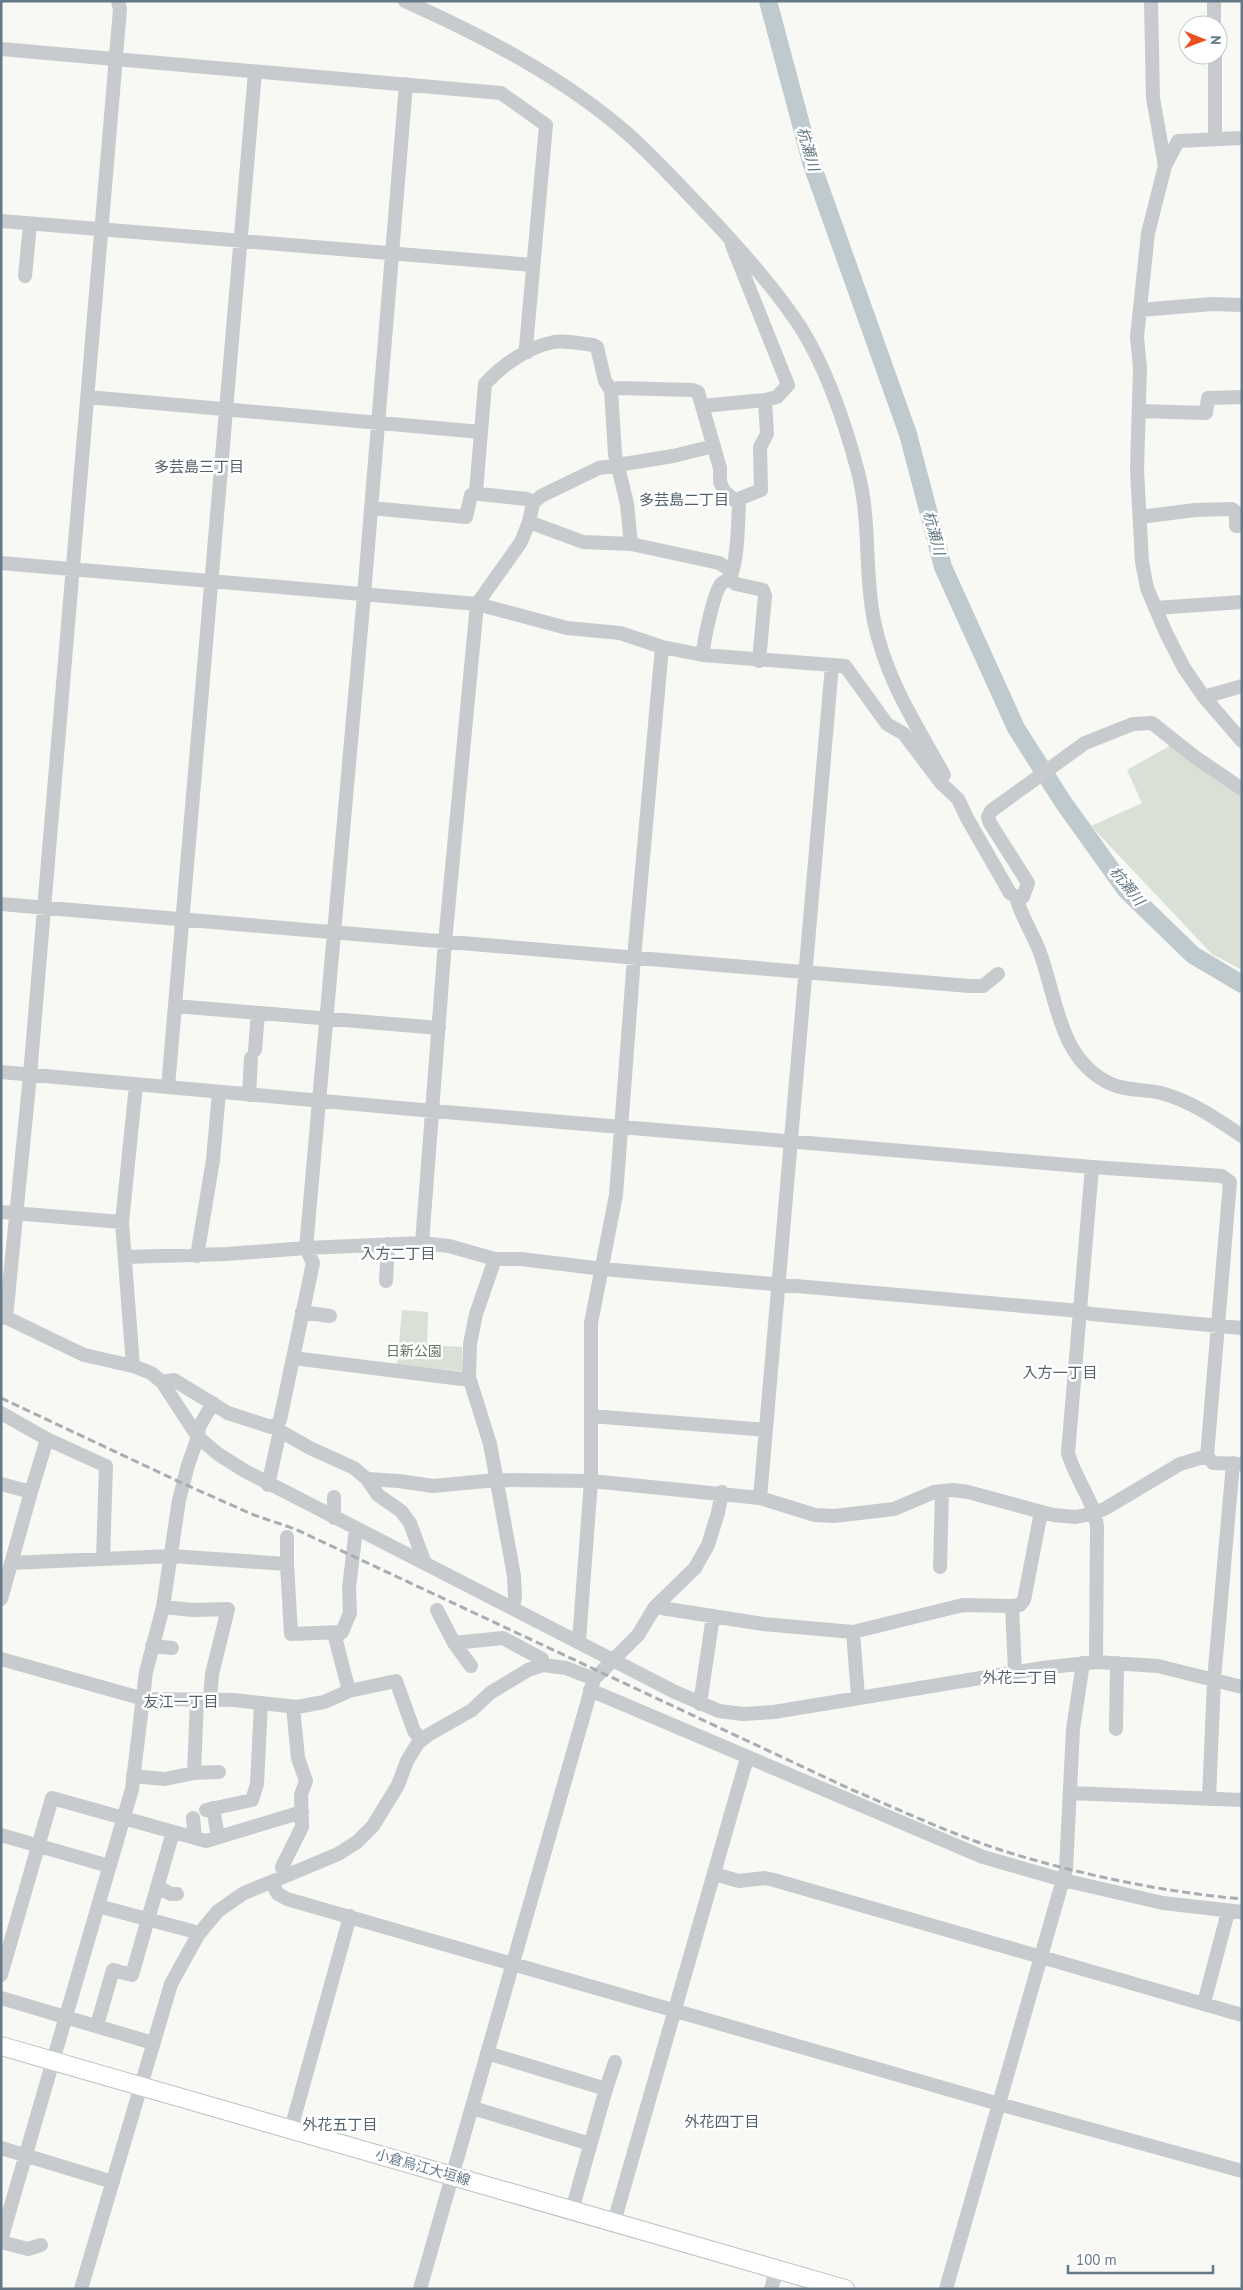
<svg xmlns="http://www.w3.org/2000/svg" width="1243" height="2290" font-family="'PT Sans','Noto Sans JP',sans-serif">
<rect width="100%" height="100%" fill="#f8f8f4"/>
<path fill="#d9e0d5" d="M1173,744L1242,793V970L1212,954L1091,826L1142,803L1127,770Z
M402,1310L428,1312L427,1345L462,1347V1371L397,1365Z"/>
<g fill="none" stroke-linecap="round" stroke-linejoin="round">
<path stroke="#bfcace" stroke-width="18" d="M768,1L811,162L908,434L943,567L1016,728L1063,802L1126,890L1193,955L1242,984"/>
<g stroke="#babec2" stroke-width="20">
<path id="major" d="M1,2046L845,2289"/>
</g>
<path stroke="#c7cbce" stroke-width="14" d="M405,1C483,36 563,77 628,134C656,159 682,188 709,216C742,251 774,287 801,328C828,371 845,423 858,472C871,521 864,572 874,621C886,680 916,724 944,775
M1151,1L1153,98L1165,166L1148,233L1137,337L1140,368L1137,470L1142,562L1147,588L1166,633L1184,668L1204,697L1242,741
M1214,1V25
M1,49L501,93L546,125L526,347L528,352
M1215,55V139
M1165,166L1178,141L1242,138
M1,221L533,265
M732,245L788,385L777,397L765,400
M25,276L30,224
M1140,310L1212,304L1242,305
M88,397L481,432
M702,406L765,400L767,434L760,447L761,490L736,500
M1139,411L1206,413L1208,398L1242,397
M476,492L480,494L527,499L533,503
M371,508L466,517L471,495L476,492L485,384C502,365 528,347 554,342C566,340 581,344 593,345L597,347L605,381L611,390
M1140,517L1195,510L1232,509L1236,512V526H1242
M529,522L583,542L631,544L719,563L732,571
M631,544L627,504L615,454L611,390L619,388L692,390L698,392L720,468V482L724,491L739,504C738,522 738,562 730,577C728,581 724,581 721,584C714,592 703,643 703,655
M1,563L477,604L567,628L620,633L662,647L703,655L845,666L887,724L904,734L941,783L958,799L967,818L1010,893L1016,897C1021,916 1032,932 1039,950C1057,997 1058,1058 1109,1083C1125,1091 1145,1089 1161,1093C1191,1101 1217,1119 1242,1136
M729,579L736,584L763,590L765,596L759,661
M1155,608L1242,602
M1204,697L1242,686
M1016,897H1023L1028,883L990,823L988,817L991,811L1085,743L1133,724L1152,723L1195,757L1242,789
M1,904L969,986H983L998,974
M175,1006L439,1028
M255,1050L258,1013
M1,1072L433,1111L1092,1167L1222,1176L1230,1182L1207,1456
M168,1087L255,72
M249,1095L251,1058
M1092,1167L1068,1453C1075,1479 1094,1500 1097,1527L1096,1662
M1,1212L122,1222
M422,1243L445,942L477,604L521,542L529,522L533,503L541,496L599,468L673,456L714,446
M197,1256L213,1160L219,1092
M125,1257L227,1254L306,1248L422,1243L449,1246L495,1259H521L603,1269L1080,1311L1091,1314L1242,1328
M495,1259L476,1314L470,1344L469,1377L490,1444L514,1576L515,1597L513,1608
M386,1281L388,1244
M302,1312L330,1316
M1,1315L84,1355L133,1366L151,1373L162,1382L198,1437L218,1454L245,1471L675,1692L719,1711L743,1714L774,1712L1042,1668L1096,1662L1158,1666L1242,1687
M6,1318L30,1075L120,9L118,1
M293,1358L462,1379L469,1377
M133,1366L122,1222L136,1085
M162,1382L174,1380L228,1413L271,1427L276,1425L280,1420L313,1263L306,1248L364,595L406,84
M1,1413L47,1439
M591,1416L766,1430
M276,1425L280,1431L310,1448L354,1468L367,1479L399,1481L433,1486L497,1480L591,1481L760,1498L815,1515L834,1516L894,1509L934,1492L953,1490L968,1492L1053,1515L1076,1517L1095,1513L1106,1508L1180,1464L1207,1456L1213,1463L1242,1464
M367,1479L378,1495L401,1511L410,1523L424,1561
M1,1484L31,1492L1,1599
M268,1485L280,1431
M31,1492L47,1439L106,1466L103,1559
M334,1497V1518
M760,1498L832,665
M287,1537V1564
M11,1563L171,1556L287,1564L291,1634L342,1632
M940,1567L942,1491
M163,1607L193,1610L228,1609L212,1674L210,1700
M655,1607L763,1624L853,1632L963,1605L1012,1606
M437,1610L454,1643L503,1638L542,1659L543,1665
M853,1632L858,1697
M579,1641L591,1481V1323L616,1195L634,958L662,647
M454,1643L471,1666
M152,1646L172,1648
M1,1659L144,1699L234,1700L297,1707L324,1702L349,1691L335,1637L342,1632L350,1613L349,1588L356,1529
M1015,1672L1012,1606L1020,1605L1024,1600L1041,1512
M590,1690L983,1857L1063,1880L1163,1903L1242,1912
M349,1691L396,1681L414,1731L422,1740
M700,1704L713,1616
M1116,1729L1117,1663
M194,1773L219,1772
M133,1776L165,1779L194,1773L197,1700
M1070,1793L1242,1800
M1209,1799L1214,1680L1233,1463
M213,1808L218,1837
M206,1810L252,1800L257,1784L261,1703
M193,1818L195,1838
M1,1835L109,1866
M714,1874L739,1881L765,1878L774,1880L1242,2015
M285,1876L282,1867L302,1827L301,1795L306,1781L298,1758L293,1707
M271,1882L338,1854L357,1842L373,1826L398,1785L407,1761L418,1743L428,1735L472,1710L490,1693L528,1670L543,1665L566,1668L594,1679
M158,1887L171,1894H177
M98,1906L192,1931L198,1935
M1,1975L52,1798L206,1841L302,1812
M1,1998L153,2043
M1204,2003L1228,1912
M97,2025L113,1970L132,1975L173,1832
M487,2053L606,2089L572,2210
M606,2089L615,2062
M473,2108L590,2144
M291,2129L350,1916
M1,2148L113,2182
M614,2222L747,1758
M1,2240L132,1789L146,1672L163,1607L179,1500L188,1465L198,1437L199,1427L213,1403
M1,2242L28,2249L41,2245
M81,2289L171,1984L198,1935L218,1911L244,1893L271,1882L278,1894L287,1899L999,2104L1242,2171
M420,2289L594,1679L638,1635L655,1607L695,1568L708,1545L718,1513L722,1492
M771,2289L777,2269
M946,2289L1066,1869L1073,1729L1083,1663"/>
<use href="#major" stroke="#fff" stroke-width="18"/>
<path stroke="#a7adb3" stroke-width="3" stroke-dasharray="8 4" stroke-linecap="butt" d="M1,1398L184,1484L254,1515L295,1529L848,1788C900,1810 953,1835 1007,1852C1082,1875 1163,1892 1242,1899"/>
</g>
<g text-anchor="middle" stroke-width="5" stroke-linejoin="round" paint-order="stroke">
<g font-size="14" fill="#657960" stroke="#fff">
<text x="414" y="1356">日新公園</text>
</g>
<g font-size="14" fill="#657887" stroke="#fff">
<text transform="translate(423 2167) rotate(16)" y="5">小倉烏江大垣線</text>
</g>
<g font-size="15" font-style="italic" fill="#617a83" stroke="#fff">
<text transform="translate(808 149) rotate(74)" y="5">杭瀬川</text>
<text transform="translate(934 533) rotate(75)" y="5">杭瀬川</text>
<text transform="translate(1127 886) rotate(51)" y="5">杭瀬川</text>
</g>
<g font-size="15" fill="#53616b" stroke="#fff">
<text x="199" y="472">多芸島三丁目</text>
<text x="684" y="505">多芸島二丁目</text>
<text x="398" y="1259">入方二丁目</text>
<text x="1060" y="1378">入方一丁目</text>
<text x="1020" y="1683">外花二丁目</text>
<text x="181" y="1707">友江一丁目</text>
<text x="722" y="2127">外花四丁目</text>
<text x="340" y="2130">外花五丁目</text>
</g>
</g>
<rect width="1243" height="2290" fill="none" stroke="#657887" stroke-width="5"/>
<g transform="translate(1203 40) rotate(91)"><circle r="24" fill="#ffffff" stroke="#c1c9cf"/>
<path d="M0-4L9 19L0 12L-9 19Z" fill="#eb5020"/>
<text y="-8" font-size="14" font-weight="bold" text-anchor="middle" fill="#657887">N</text>
</g>
<path d="M1068 2265v8h145v-8" fill="none" stroke="#657887" stroke-width="2.5"/>
<text x="1076" y="2265" font-size="15" fill="#657887" stroke="#ffffff" stroke-width="4" paint-order="stroke">100 m</text>
</svg>
